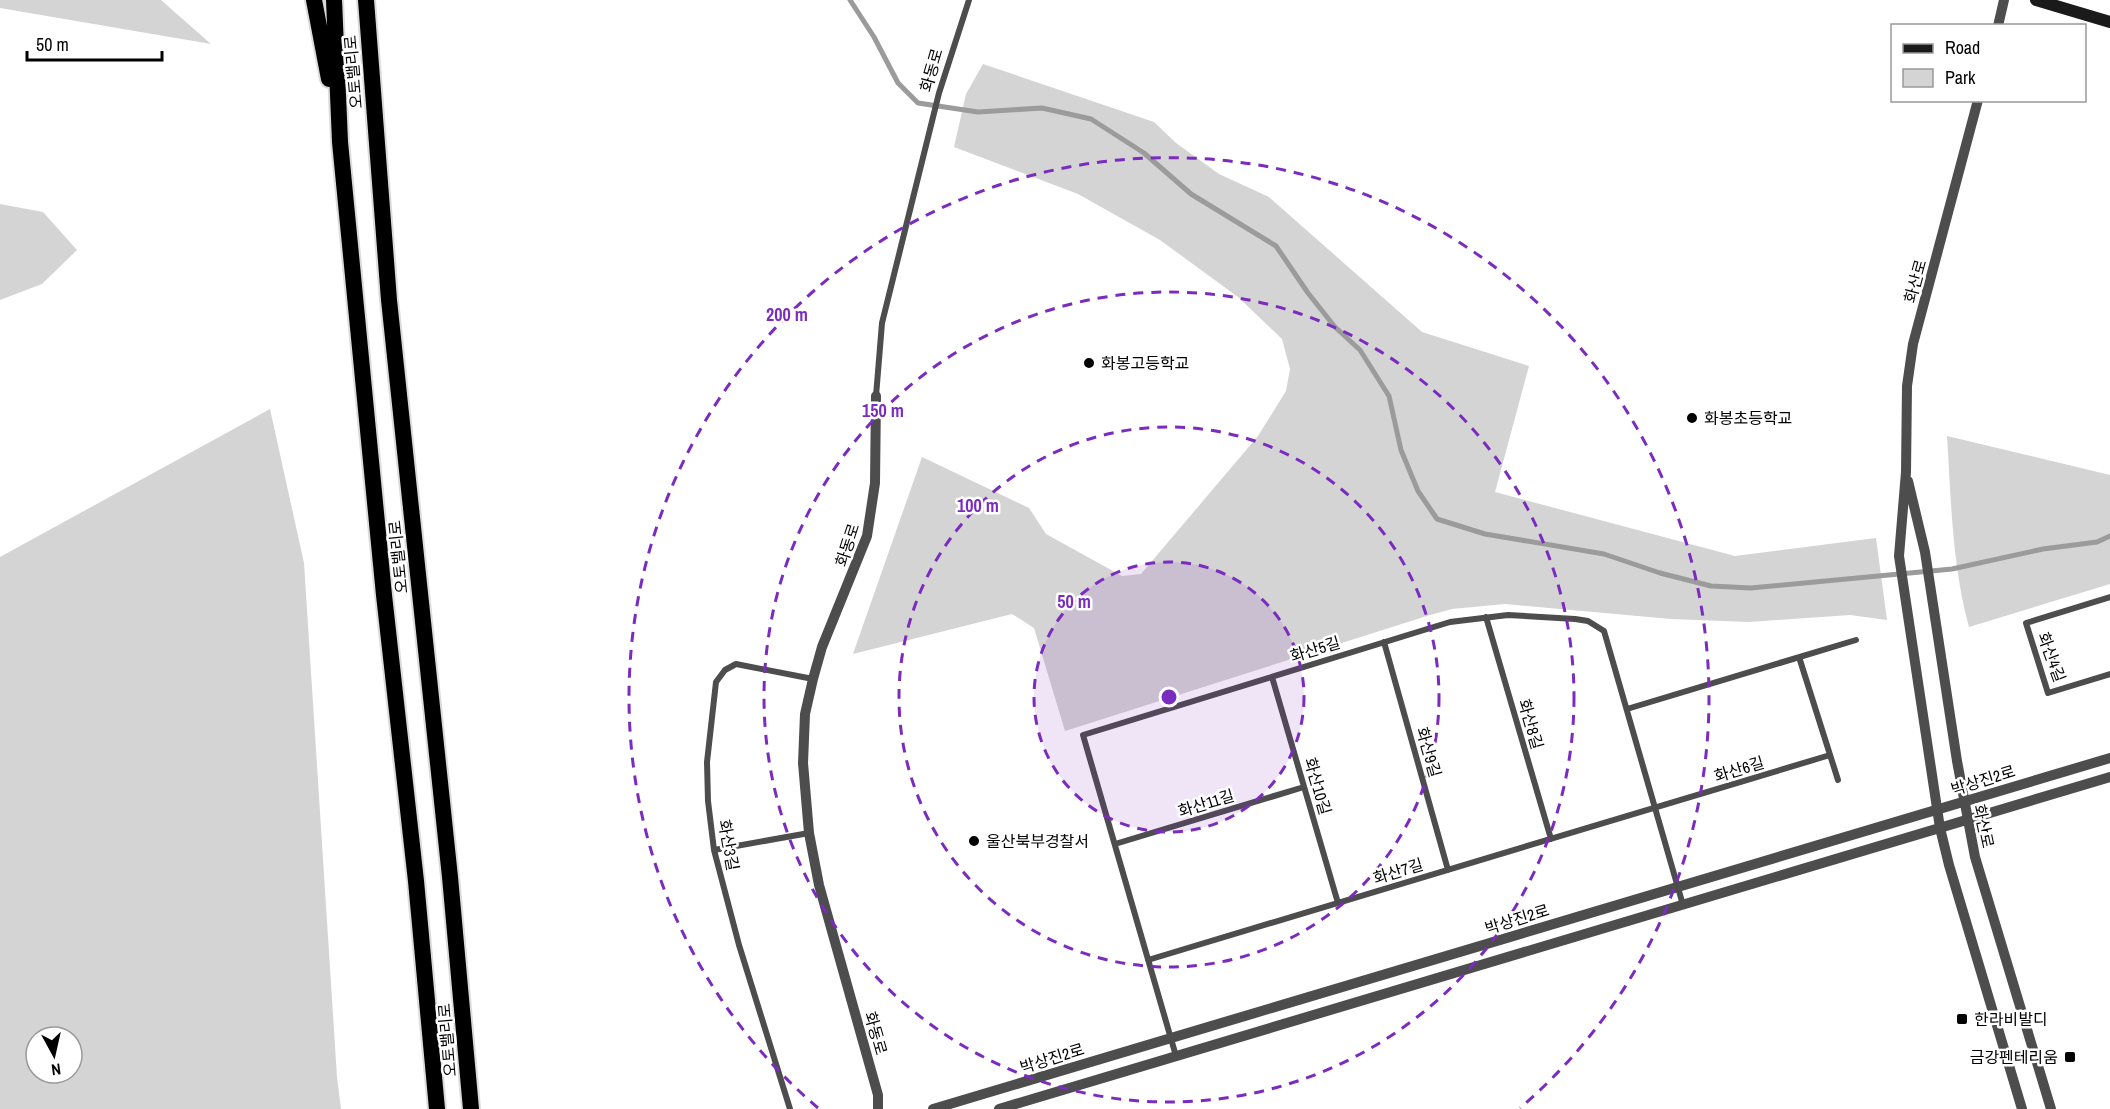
<svg xmlns="http://www.w3.org/2000/svg" width="2110" height="1109" font-family="'Archivo Narrow','Noto Sans KR',sans-serif">
<rect width="100%" height="100%" fill="#fff"/>
<path fill="#d4d4d4" fill-rule="evenodd" d="M0,0H161L211,44L0,8Z
M983,64L1154,122L1176,143L1219,174L1269,197L1422,332L1529,366L1495,492L1735,556L1876,538L1887,620L1850,615L1749,622L1671,619L1505,604L1452,609L1430,615L1065,731L1034,628L1012,614L853,654L922,457L1029,508L1046,534L1122,576L1141,574L1258,436L1286,391L1290,369L1282,339L1238,297L1160,240L1078,194L954,147L966,94Z
M0,204L43,212L77,250L42,284L0,300Z
M270,409L304,563L337,1077L341,1109H0V557ZM36,1037H72V1073H36Z
M1947,436L2110,475V584L1969,627C1952,565 1951,499 1947,436Z"/>
<g fill="none" stroke-linecap="round" stroke-linejoin="round">
<path stroke="#9b9b9b" stroke-width="5" d="M850,0L874,37L898,83L918,103L978,112L1042,108L1091,119L1144,153L1191,194L1276,246L1308,293L1335,327L1360,350L1389,396L1401,450L1418,491L1437,519L1485,534L1604,554L1660,573L1711,586L1751,588L1952,569L2043,549L2097,542L2110,536"/>
<g stroke="#dbdbdb" stroke-width="20">
<path id="trunk" d="M314,0L329,79
M334,0L340,142L384,595L416,881L437,1109
M366,0L389,300L450,877L471,1109"/>
</g>
<path stroke="#4d4d4d" stroke-width="6" d="M876,396L882,323L939,93L969,0
M2110,597L2026,623L2048,693L2110,674
M1486,617L1551,839
M1384,642L1448,870
M1799,657L1838,780
M1272,677L1338,903
M1627,709L1856,640
M1115,844L1304,787
M714,850L809,833
M1148,960L1830,755
M1176,1056L1083,735L1450,622L1508,615L1575,619L1588,621L1604,631L1683,905
M790,1109L739,945L714,850L708,801L707,762L716,682L725,670L736,664L813,679"/>
<path stroke="#4d4d4d" stroke-width="10" d="M1998,26L2004,0
M1978,100L1913,344L1907,386L1906,472L1899,556L1940,828L1949,865L2022,1109
M876,396L875,483L867,536L822,647L813,679L805,714L803,763L809,833L819,885L878,1095V1109
M1908,481L1925,552L1957,761L1975,857L2051,1109
M933,1109L2110,758
M999,1109L2110,777"/>
<path stroke="#1a1a1a" stroke-width="12" d="M2036,0L2110,22"/>
<use href="#trunk" stroke="#000" stroke-width="16"/>
</g>
<circle cx="1169" cy="697" r="135" fill="#7b2cbf" fill-opacity=".12"/>
<g fill="none" stroke="#7b2cbf" stroke-width="3" stroke-dasharray="10 8">
<circle cx="1169" cy="697" r="135"/>
<circle cx="1169" cy="697" r="270"/>
<circle cx="1169" cy="697" r="405"/>
<path d="M818 1108A540 540 0 1 1 1520 1108"/>
</g>
<g fill="#000" stroke="#fff" stroke-width="2">
<circle cx="1089" cy="363" r="6"/>
<circle cx="1692" cy="418" r="6"/>
<circle cx="974" cy="841" r="6"/>
<rect x="1956" y="1013" width="12" height="12" rx="3"/>
<rect x="2064" y="1051" width="12" height="12" rx="3"/>
</g>
<g text-anchor="middle" stroke-width="5" stroke-linejoin="round" paint-order="stroke">
<g font-size="16" fill="#000" stroke="#fff">
<text transform="translate(931 70) rotate(-74)" y="6">화동로</text>
<text transform="translate(353 72) rotate(-95)" y="6">오토밸리로</text>
<text transform="translate(1915 281) rotate(-75)" y="6">화산로</text>
<text transform="translate(847 545) rotate(-72)" y="6">화동로</text>
<text transform="translate(398 557) rotate(-96)" y="6">오토밸리로</text>
<text transform="translate(1315 649) rotate(-17)" y="6">화산5길</text>
<text transform="translate(2052 657) rotate(70)" y="6">화산4길</text>
<text transform="translate(1531 724) rotate(74)" y="6">화산8길</text>
<text transform="translate(1429 752) rotate(74)" y="6">화산9길</text>
<text transform="translate(1739 769) rotate(-17)" y="6">화산6길</text>
<text transform="translate(1983 780) rotate(-17)" y="6">박상진2로</text>
<text transform="translate(1318 786) rotate(74)" y="6">화산10길</text>
<text transform="translate(1206 803) rotate(-17)" y="6">화산11길</text>
<text transform="translate(1984 826) rotate(78)" y="6">화산로</text>
<text transform="translate(729 845) rotate(80)" y="6">화산3길</text>
<text transform="translate(1398 871) rotate(-17)" y="6">화산7길</text>
<text transform="translate(1517 919) rotate(-17)" y="6">박상진2로</text>
<text transform="translate(876 1033) rotate(74)" y="6">화동로</text>
<text transform="translate(447 1040) rotate(-95)" y="6">오토밸리로</text>
<text transform="translate(1052 1058) rotate(-17)" y="6">박상진2로</text>
</g>
<g font-size="16" fill="#000" stroke="#fff" text-anchor="start">
<text x="1101" y="369">화봉고등학교</text>
<text x="1704" y="424">화봉초등학교</text>
<text x="986" y="847">울산북부경찰서</text>
<text x="1974" y="1025">한라비발디</text>
<text x="2058" y="1063" text-anchor="end">금강펜테리움</text>
</g>
</g>
<circle cx="1169" cy="697" r="9" fill="#7b2cbf" stroke="#fff" stroke-width="3"/>
<g font-size="18" text-anchor="middle" font-weight="bold" fill="#7b2cbf" stroke="#fff" stroke-width="5" stroke-linejoin="round" paint-order="stroke">
<text x="787" y="321">200 m</text>
<text x="883" y="417">150 m</text>
<text x="978" y="512">100 m</text>
<text x="1074" y="608">50 m</text>
</g>
<rect x="1891" y="24" width="195" height="78" fill="#ffffff" stroke="#999999" stroke-width="1.5"/>
<rect x="1903" y="44" width="30" height="9" fill="#1a1a1a" stroke="#999999" stroke-width="1.5"/>
<text x="1945" y="54" font-size="18" fill="#000000">Road</text>
<rect x="1903" y="69" width="30" height="18" fill="#d4d4d4" stroke="#999999" stroke-width="1.5"/>
<text x="1945" y="84" font-size="18" fill="#000000">Park</text>
<g transform="translate(54 1055) rotate(172)"><circle r="28" fill="#ffffff" stroke="#999999" stroke-width="1.5"/>
<path d="M0-4.5L10 22L0 15L-10 22Z" fill="#000000"/>
<text y="-9" font-size="16" font-weight="bold" text-anchor="middle" fill="#000000">N</text>
</g>
<path d="M27 51v9h135v-9" fill="none" stroke="#000000" stroke-width="3"/>
<text x="36" y="51" font-size="18" fill="#000000" stroke="#ffffff" stroke-width="4.5" paint-order="stroke">50 m</text>
</svg>
